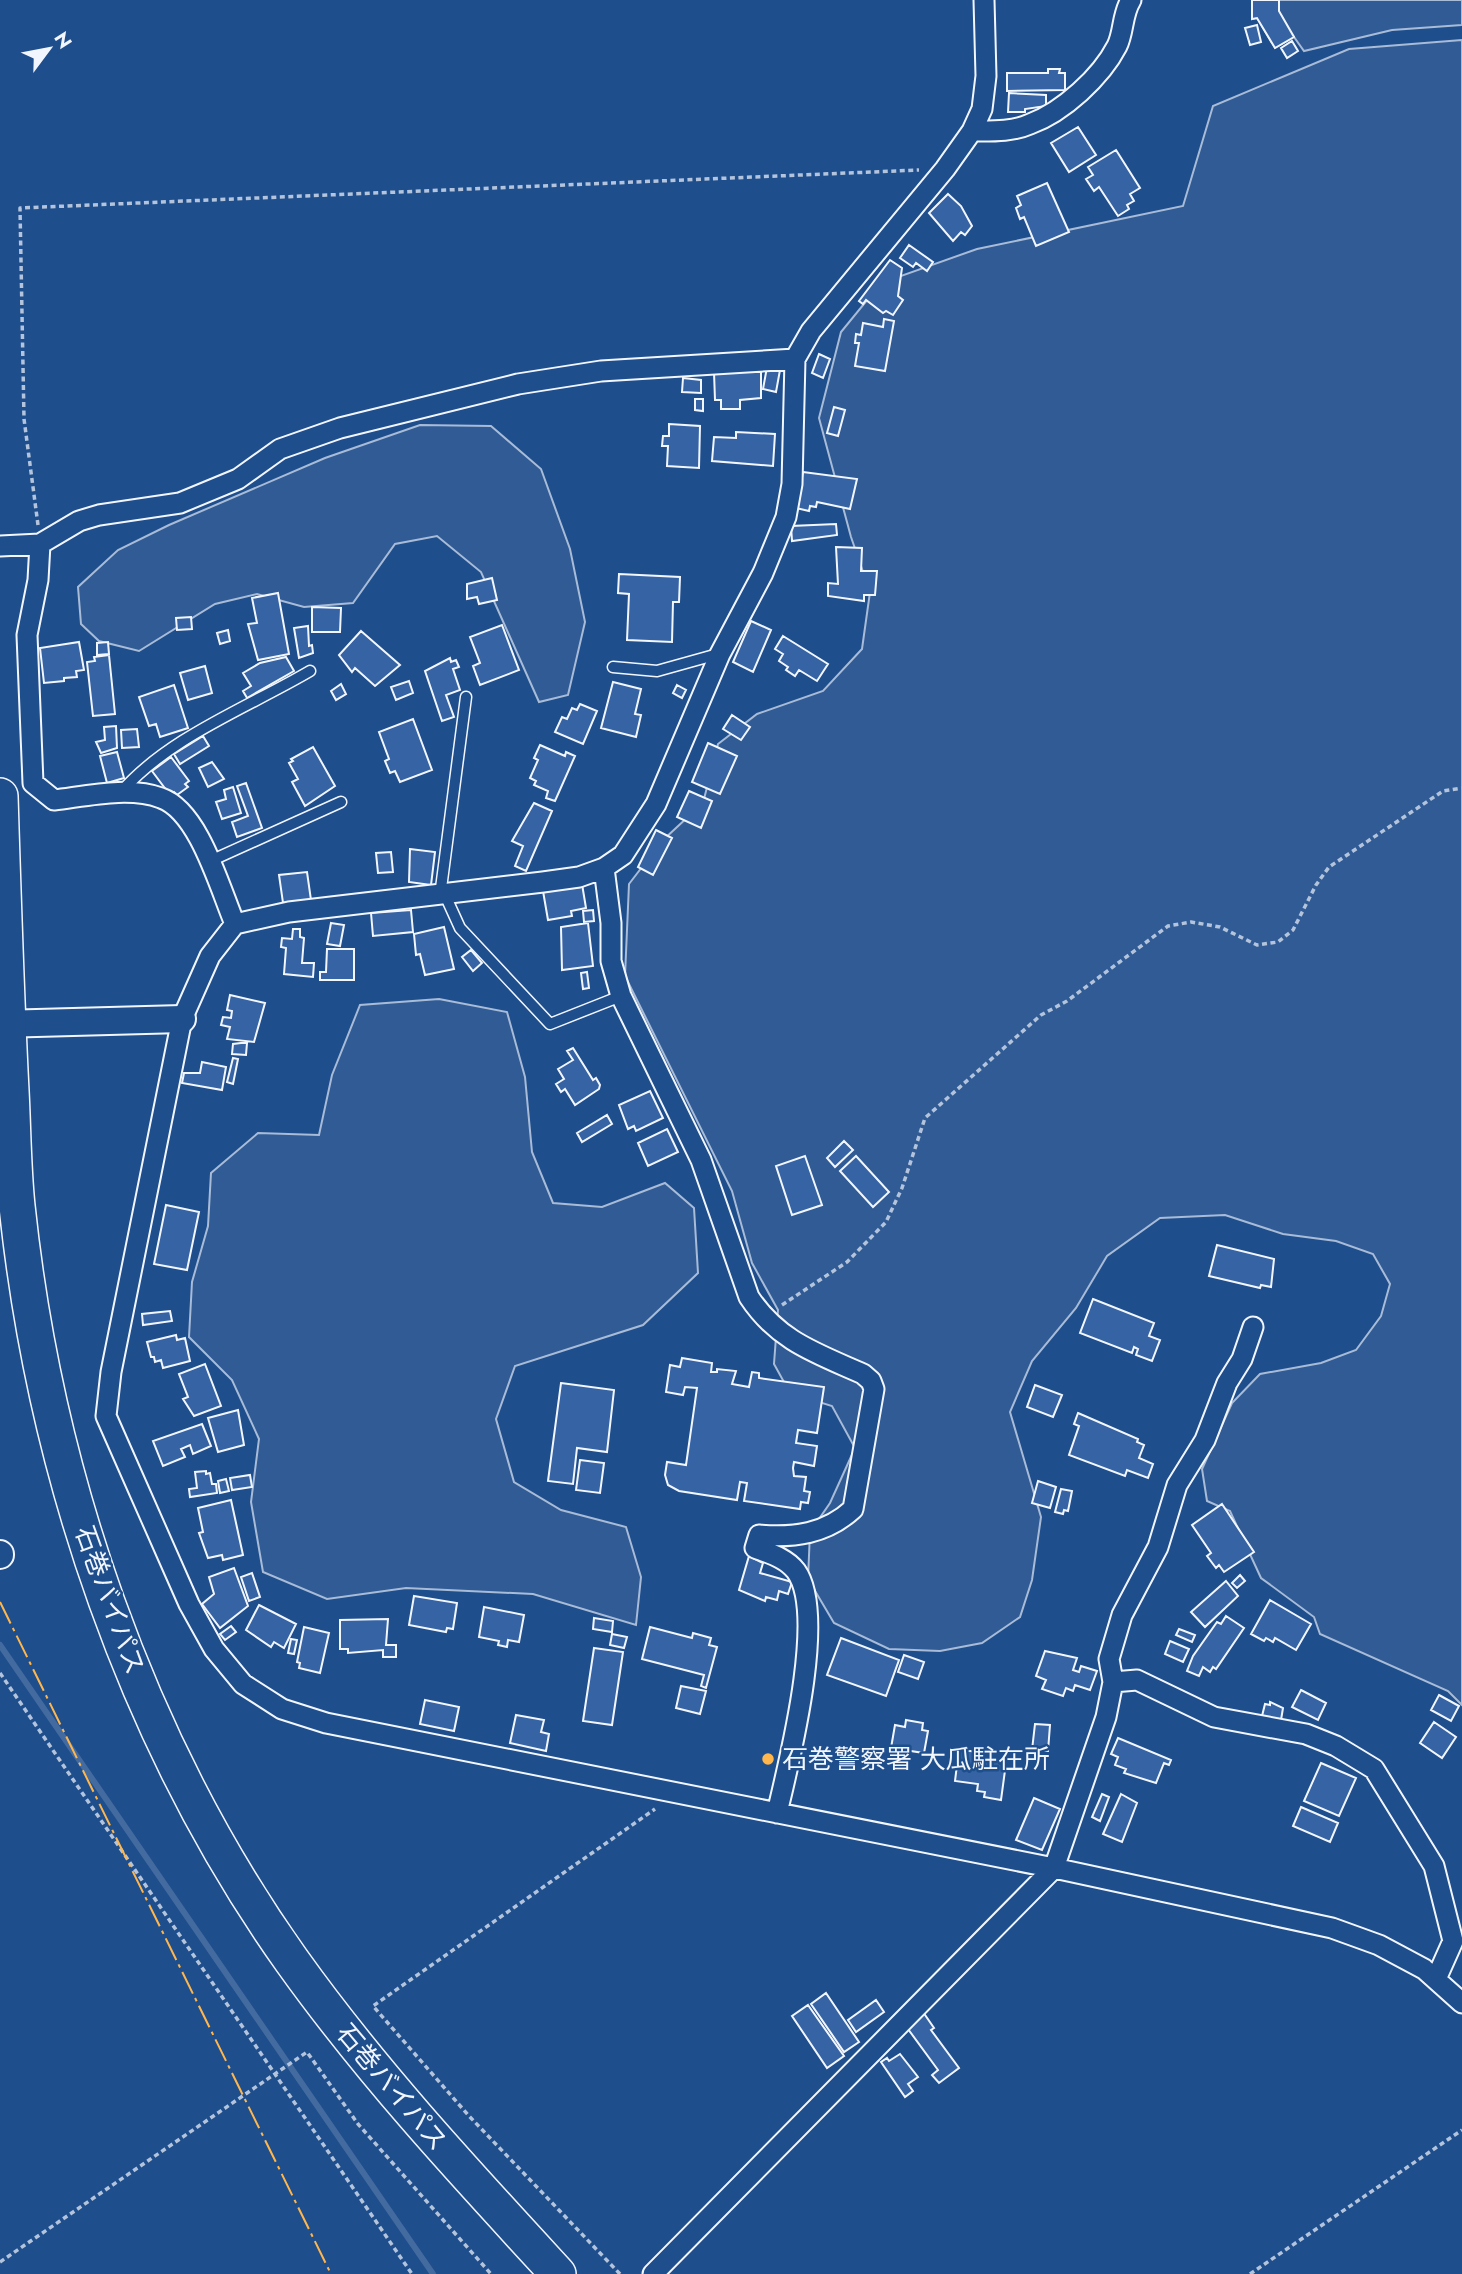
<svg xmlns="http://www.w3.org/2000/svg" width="1462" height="2274" font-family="Jost,'Noto Sans JP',sans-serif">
<rect width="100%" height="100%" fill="#1f4e8c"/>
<path fill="#305b95" stroke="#a8bbd7" stroke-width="2" d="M1252,0H1462V25L1392,30L1304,51L1294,37L1275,48L1257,18L1252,19Z
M1462,40V1705L1448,1691L1320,1634L1314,1617L1261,1578L1230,1511L1207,1501L1202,1469L1232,1403L1260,1374L1321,1363L1356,1350L1381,1316L1390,1284L1373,1254L1336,1241L1283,1234L1225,1215L1160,1218L1107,1256L1076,1308L1032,1361L1010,1412L1041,1517L1032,1580L1020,1617L982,1643L940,1651L889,1649L834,1623L808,1579L810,1532L830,1503L855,1448L832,1406L790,1393L774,1364L778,1310L752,1263L732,1191L625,976L629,884L662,841L703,803L718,744L757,714L823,691L862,649L870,592L851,537L819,418L841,332L881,283L977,249L1183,206L1213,106L1349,49Z
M420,425L491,426L541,469L570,549L585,622L568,695L539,702L481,572L437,536L395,544L353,603L304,607L257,594L215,604L139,651L99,641L81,624L78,587L118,550L169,525L325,458Z
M439,999L507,1012L525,1077L532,1152L553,1203L602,1207L665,1183L694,1208L698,1273L643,1325L515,1366L496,1419L514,1482L561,1510L626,1527L641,1577L636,1625L533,1594L406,1588L327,1599L263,1572L251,1502L259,1439L232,1380L189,1337L192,1282L208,1226L211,1173L258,1133L319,1135L332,1075L360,1005Z"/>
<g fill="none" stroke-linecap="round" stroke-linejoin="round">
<path stroke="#446ba0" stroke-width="6" d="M0,1645L433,2274"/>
</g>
<path fill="#3563a3" stroke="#f2f6ff" stroke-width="2" d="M1252,0H1279V11L1294,37L1275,48L1257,18L1252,19Z
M1257,25L1261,42L1250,45L1245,28Z
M1292,41L1298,51L1287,58L1281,48Z
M1048,69H1060L1059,73H1065V90L1007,91V73H1048Z
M1009,93L1046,95V106L1025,109V112H1008Z
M1078,127L1096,155L1069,172L1051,143Z
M1116,150L1140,188L1130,194L1134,201L1127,205L1129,209L1118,216L1099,187L1094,191L1086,179L1093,175L1088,167Z
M1047,183L1069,232L1036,246L1024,217L1020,219L1016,208L1021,205L1017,196Z
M948,194L961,206L972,226L965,235L961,232L953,241L929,213Z
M909,245L933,262L927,271L916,263L913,267L900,258Z
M890,260L902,268L898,296L903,300L893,315L886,311L883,313L866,300L863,304L859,301Z
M884,319L894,321L885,371L855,366L859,343H855L856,334L861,335L863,323L883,327Z
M819,354L830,359L823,378L812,373Z
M767,367L780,370L776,392L763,389Z
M714,372H761V398L740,400V409H721V400H715Z
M683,378L701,380V393L682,392Z
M695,399H703V411L695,410Z
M834,407L845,410L838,436L827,433Z
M669,424L700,426L699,468L667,466L668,446H662L663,436H669Z
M736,432L775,434L773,466L712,461L714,437L736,438Z
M803,472L857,479L850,509L817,502L816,507L810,506L809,511L796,508Z
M836,524L837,535L792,541L791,526Z
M836,547L862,548L861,571H877L875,595H864V601L828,596V583L838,584Z
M619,574L680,577L679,602H673L672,642L627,640L629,594L618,593Z
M492,578L497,600L479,604L477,597L467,599V584Z
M278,593L289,654L258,660L248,624L257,623L252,598Z
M312,607L341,608L340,632H312Z
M191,617L192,629L177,630L176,618Z
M751,621L771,630L753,672L733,662Z
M502,625L519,670L480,685L473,666L480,663L470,637Z
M308,626L309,646L312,645L313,653L299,658L294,628Z
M228,630L230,641L220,644L217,633Z
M361,631L400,665L375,686L355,668L352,672L339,655Z
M783,636L828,664L817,681L799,670L795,676L786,670L788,667L779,661L783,654L775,649Z
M79,642L84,670L76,671L77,677L64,678V681L44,683L40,648Z
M108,642L109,654L97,655V643Z
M109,655L115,714L93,716L87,662L95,661L94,657Z
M286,657L294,671L247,698L243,691L251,686L243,673L260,663Z
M450,658L451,662L456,660L459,667L453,669L460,690L446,695L454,717L442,721L425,671Z
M205,666L212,693L188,700L180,673Z
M409,681L413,693L396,700L391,687Z
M613,682L641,689L635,714L641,715L636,737L601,728Z
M341,684L346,694L336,700L331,691Z
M174,685L188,728L160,737L156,724L149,726L139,697Z
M677,685L686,690L682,698L673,693Z
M580,704L597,711L583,744L555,732L562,717L567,719L572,708L577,710Z
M732,715L750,727L741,740L723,729Z
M413,719L432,770L400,782L395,771L390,773L385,761L389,759L379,732Z
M116,726L117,748L101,753L96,742L105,740L104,727Z
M137,729L139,747L122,748L121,730Z
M203,736L209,746L180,764L174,754Z
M708,743L737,756L720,794L692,782Z
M540,745L565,756L566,752L575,756L555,801L546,798L548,791L534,785L536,781L530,778L538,760L534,758Z
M313,747L335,786L305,806L292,782L298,779L289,763L293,761L291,759Z
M117,752L124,778L107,783L100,756Z
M171,757L189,781L185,784L188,787L177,795L174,792L170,795L152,771Z
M212,762L224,779L208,787L199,768Z
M246,783L262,828L237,837L232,822L248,816L237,786Z
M233,787L241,813L222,819L216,802L226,799L224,790Z
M689,791L712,801L701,828L677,817Z
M534,803L552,811L526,871L515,866L523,846L512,841Z
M656,830L672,838L653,875L638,867Z
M410,849L435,852L431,885L409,882Z
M391,852L393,872L378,873L376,853Z
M307,872L311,900L283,903L279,875Z
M582,884L586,908L571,911L572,916L548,920L543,891Z
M411,910L413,932L373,936L371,913Z
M593,910L594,921L584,922L583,911Z
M331,923L344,925L340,946L327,944Z
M588,923L593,966L562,970L561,927Z
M444,927L454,969L425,975L420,954L416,955L414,934Z
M293,929H300V937L304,938L302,963H314L313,977L284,974L286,948L281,947L282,938L292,939Z
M327,949H354V980H320V972H326Z
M471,950L482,963L473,971L462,957Z
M587,972L589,988L583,989L581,973Z
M230,995L265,1003L254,1042L227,1039L230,1027L221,1025L223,1017L231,1018L232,1011L227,1010Z
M241,1043H247L246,1055L232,1054L233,1044Z
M573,1048L593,1080L596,1078L600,1085L599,1089L575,1105L565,1089L561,1092L556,1084L564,1079L558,1069L573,1060L567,1051Z
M233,1058L238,1059L233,1084L227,1082Z
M202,1062L226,1067L222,1090L182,1083L184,1073H200Z
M650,1091L663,1118L636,1131L634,1126L628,1129L619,1105Z
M607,1115L612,1124L582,1142L577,1133Z
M667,1129L678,1152L648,1166L638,1143Z
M844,1141L853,1150L835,1167L827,1158Z
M805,1156L822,1205L792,1215L776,1166Z
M856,1156L889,1192L873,1207L840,1171Z
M166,1205L199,1212L187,1270L154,1264Z
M1217,1245L1274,1259L1271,1287L1261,1285L1260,1288L1209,1276Z
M1093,1299L1154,1323L1149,1336L1160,1340L1152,1361L1136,1355L1138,1349L1134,1347L1132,1353L1080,1333Z
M170,1311L172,1321L143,1325L142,1314Z
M176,1335L177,1340L185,1338L190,1361L163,1368L161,1360L155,1362L154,1357H151L147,1342Z
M682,1358L712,1363L711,1372H717V1369L736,1371L732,1384L749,1387L752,1372L759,1373V1378L824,1387L817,1433L798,1430L796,1443L817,1446L814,1466L794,1462L793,1468L794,1476L806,1477L804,1491L810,1492L808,1503L801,1502L800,1509L744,1501L747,1483L740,1482L737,1500L679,1491L668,1485L665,1475L667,1462L686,1465L697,1388L685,1387L683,1395L666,1392L670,1365L680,1367Z
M205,1364L221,1406L194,1416L183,1399L188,1397L179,1374Z
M561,1383L614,1390L607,1452L577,1448L573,1484L548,1481Z
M1035,1385L1062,1395L1053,1417L1027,1407Z
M238,1410L244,1445L218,1452L208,1418Z
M1078,1413L1138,1439L1137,1442L1144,1445L1139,1458L1153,1464L1148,1478L1127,1470L1125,1476L1069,1455L1079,1426L1074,1424Z
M202,1424L211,1446L193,1454L190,1445L181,1449L185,1457L163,1466L153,1441Z
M580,1460L604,1463L600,1493L576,1490Z
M206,1471V1474L210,1473L212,1484H216L217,1493L190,1497L189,1489L197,1488L195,1472Z
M250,1475L252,1487L232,1490L230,1478Z
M226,1479L229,1491L220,1493L218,1481Z
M1038,1481L1056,1487L1050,1508L1032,1503Z
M1061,1489L1072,1491L1068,1511L1064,1510L1063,1514L1055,1512Z
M231,1500L243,1555L223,1560L222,1555L208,1558L199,1533L203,1532L198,1508Z
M1222,1504L1254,1552L1224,1572L1219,1565L1216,1568L1207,1556L1211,1553L1192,1525Z
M749,1556L763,1563L760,1573L792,1582L788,1594L779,1591L777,1600L766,1597L765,1601L739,1590Z
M234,1568L248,1606L220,1628L202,1604L214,1594L209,1577Z
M252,1573L260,1597L249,1601L241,1577Z
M1240,1575L1245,1581L1237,1588L1232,1583Z
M1226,1581L1238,1596L1205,1627L1191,1612Z
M414,1596L457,1603L453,1629L447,1628L446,1632L409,1625Z
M1270,1600L1311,1624L1296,1650L1275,1638L1273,1642L1266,1638L1264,1641L1251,1634Z
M259,1605L296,1624L284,1648L274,1642L271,1647L246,1630Z
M484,1607L524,1615L519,1642L508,1640L507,1647L498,1645L499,1641L479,1637Z
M1226,1616L1244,1628L1216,1669L1213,1667L1210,1672L1203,1667L1199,1676L1187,1671L1193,1656L1217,1622L1221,1624Z
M594,1618L613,1621L612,1632L593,1629Z
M388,1619L386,1645H396V1657H383V1650L348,1653V1649H340V1620Z
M231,1626L236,1632L225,1640L220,1634Z
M304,1627L329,1633L320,1673L299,1668L300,1663L297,1662Z
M650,1627L692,1638L693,1633L711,1638L709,1645L717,1647L706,1688L701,1686L704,1675L642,1659Z
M1179,1629L1195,1635L1192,1642L1176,1635Z
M612,1634L627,1637L624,1648L610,1645Z
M841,1638L899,1660L886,1696L827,1675Z
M291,1639L297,1640L294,1654L288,1653Z
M1170,1641L1189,1649L1183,1662L1165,1654Z
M594,1648L623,1652L612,1725L583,1721Z
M1045,1651L1077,1658L1073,1670L1079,1672L1081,1666L1097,1671L1090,1690L1075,1685L1073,1691L1066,1688L1063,1696L1042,1689L1046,1680L1036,1676Z
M904,1655L924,1662L918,1679L898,1672Z
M681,1686L706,1691L700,1714L676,1708Z
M1301,1690L1326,1703L1318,1720L1292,1707Z
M1439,1695L1459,1706L1451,1721L1431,1710Z
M425,1700L459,1707L454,1731L420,1724Z
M1270,1702L1283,1708L1281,1720L1262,1716L1265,1704L1270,1705Z
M516,1715L544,1720L541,1732L549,1734L546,1751L510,1743Z
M906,1720L923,1723L922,1730L928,1731L924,1753L891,1748L895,1725L905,1727Z
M1434,1722L1456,1737L1442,1758L1420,1743Z
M1035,1724L1050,1725L1048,1751L1032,1750Z
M1118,1738L1171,1760L1169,1765L1164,1763L1156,1783L1124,1773L1126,1769L1115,1765L1118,1757L1111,1754Z
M959,1749L976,1752L975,1759L1006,1763L1001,1800L984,1797L985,1792L977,1791L978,1784L955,1781Z
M1321,1763L1356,1778L1339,1816L1304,1801Z
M1102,1794L1109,1797L1100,1821L1092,1817Z
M1121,1794L1137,1803L1122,1842L1103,1834Z
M1034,1798L1060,1809L1042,1850L1016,1840Z
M1301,1807L1338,1823L1330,1842L1293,1826Z
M826,1993L859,2042L844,2052L811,2004Z
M876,2000L884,2012L856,2032L848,2020Z
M808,2005L844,2056L827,2068L792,2016Z
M923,2012L934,2028L931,2030L959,2068L939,2083L932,2075L938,2070L908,2029Z
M900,2054L918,2077L908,2084L913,2091L905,2097L881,2062L887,2058L889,2061Z"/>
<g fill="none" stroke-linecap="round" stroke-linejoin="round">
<g stroke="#f2f6ff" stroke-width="13">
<path id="lane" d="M613,667L657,671L718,654
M121,792C169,737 247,708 310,671
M208,862L341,802
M445,895L460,928L550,1024L621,996
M440,896L466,697"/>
</g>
<g stroke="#f2f6ff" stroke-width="23">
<path id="street" d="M972,131C992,131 1012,132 1030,124C1063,112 1101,77 1117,46C1124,32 1122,14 1131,0
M40,544L38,580L27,635L33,783L54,800C87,796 129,786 161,798C199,811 220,889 235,924
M0,546L40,544L79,521L99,515L180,503L238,479L280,449L340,428L518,384L601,371L795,359
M604,868L579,877L543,882L289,912L235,924L210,956L182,1019L111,1372L106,1416L189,1604L214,1649L243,1684L282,1709L326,1723L1054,1868L1332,1928L1379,1945L1424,1969L1462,2003
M1113,1682L1137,1680L1214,1717L1306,1734L1336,1746L1374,1769L1434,1866L1453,1941L1436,1979
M777,1813C789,1762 827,1614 796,1571C786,1558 771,1554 755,1548L759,1535C794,1538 826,1534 853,1509L874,1389L871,1381L863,1374C816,1353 778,1341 749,1297L701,1160L621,996L611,961V923L604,868L623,855L656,804L720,654L763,573L786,517L792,484L795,359L811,331L945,169L972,131L982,109L986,76L984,0
M653,2274L1054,1868L1106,1717L1113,1682L1109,1659L1122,1615L1158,1547L1177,1485L1205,1440L1227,1383L1242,1359L1253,1327"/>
</g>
<g stroke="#f2f6ff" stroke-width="30">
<path id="secondary" d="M0,1024L182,1019
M0,1554V1555"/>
</g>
<g stroke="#f2f6ff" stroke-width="38">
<path id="highway" d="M0,796C3,894 6,993 11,1091C13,1129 13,1168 17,1206C45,1472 136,1742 292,1961C372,2073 465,2173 558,2274"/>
</g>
<path stroke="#b3c4dc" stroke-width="3.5" stroke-dasharray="5 3.5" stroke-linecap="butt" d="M38,525L24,419L20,208L919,170
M782,1305L847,1262L886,1222L902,1188L925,1118L1041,1015L1067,1001L1168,926L1191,922L1220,927L1257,945L1278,942L1293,930L1316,885L1329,867L1443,791L1462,788
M0,1673L412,2274
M0,2262L307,2052L358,2124L491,2274
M620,2274L469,2116L373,2006L655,1809
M1250,2274L1462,2130"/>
<use href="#lane" stroke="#1f4e8c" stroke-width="10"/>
<use href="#street" stroke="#1f4e8c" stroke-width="19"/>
<use href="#secondary" stroke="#1f4e8c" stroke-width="26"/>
<use href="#highway" stroke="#1f4e8c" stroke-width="35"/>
<path stroke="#ffb74d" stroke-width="2" stroke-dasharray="24 5 3.5 5" stroke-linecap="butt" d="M0,1602L331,2274"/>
</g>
<circle fill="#ffb74d" stroke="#1f4e8c" stroke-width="2.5" cx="768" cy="1759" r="7"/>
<g text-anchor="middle" stroke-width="5" stroke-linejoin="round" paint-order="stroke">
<g font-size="26" fill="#f2f6ff" stroke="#1f4e8c">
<text transform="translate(110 1600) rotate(70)" y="9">石巻バイパス</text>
<text transform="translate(392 2087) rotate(50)" y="9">石巻バイパス</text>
</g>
<g font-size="26" fill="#f2f6ff" stroke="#1f4e8c" text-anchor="start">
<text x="782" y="1768">石巻警察署 大瓜駐在所</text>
</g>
</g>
<g transform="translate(49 49) rotate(58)" stroke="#1f4e8c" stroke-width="5" paint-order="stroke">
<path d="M0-5L12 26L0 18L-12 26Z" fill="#f2f6ff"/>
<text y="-10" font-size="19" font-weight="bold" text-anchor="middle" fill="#f2f6ff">N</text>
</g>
</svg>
